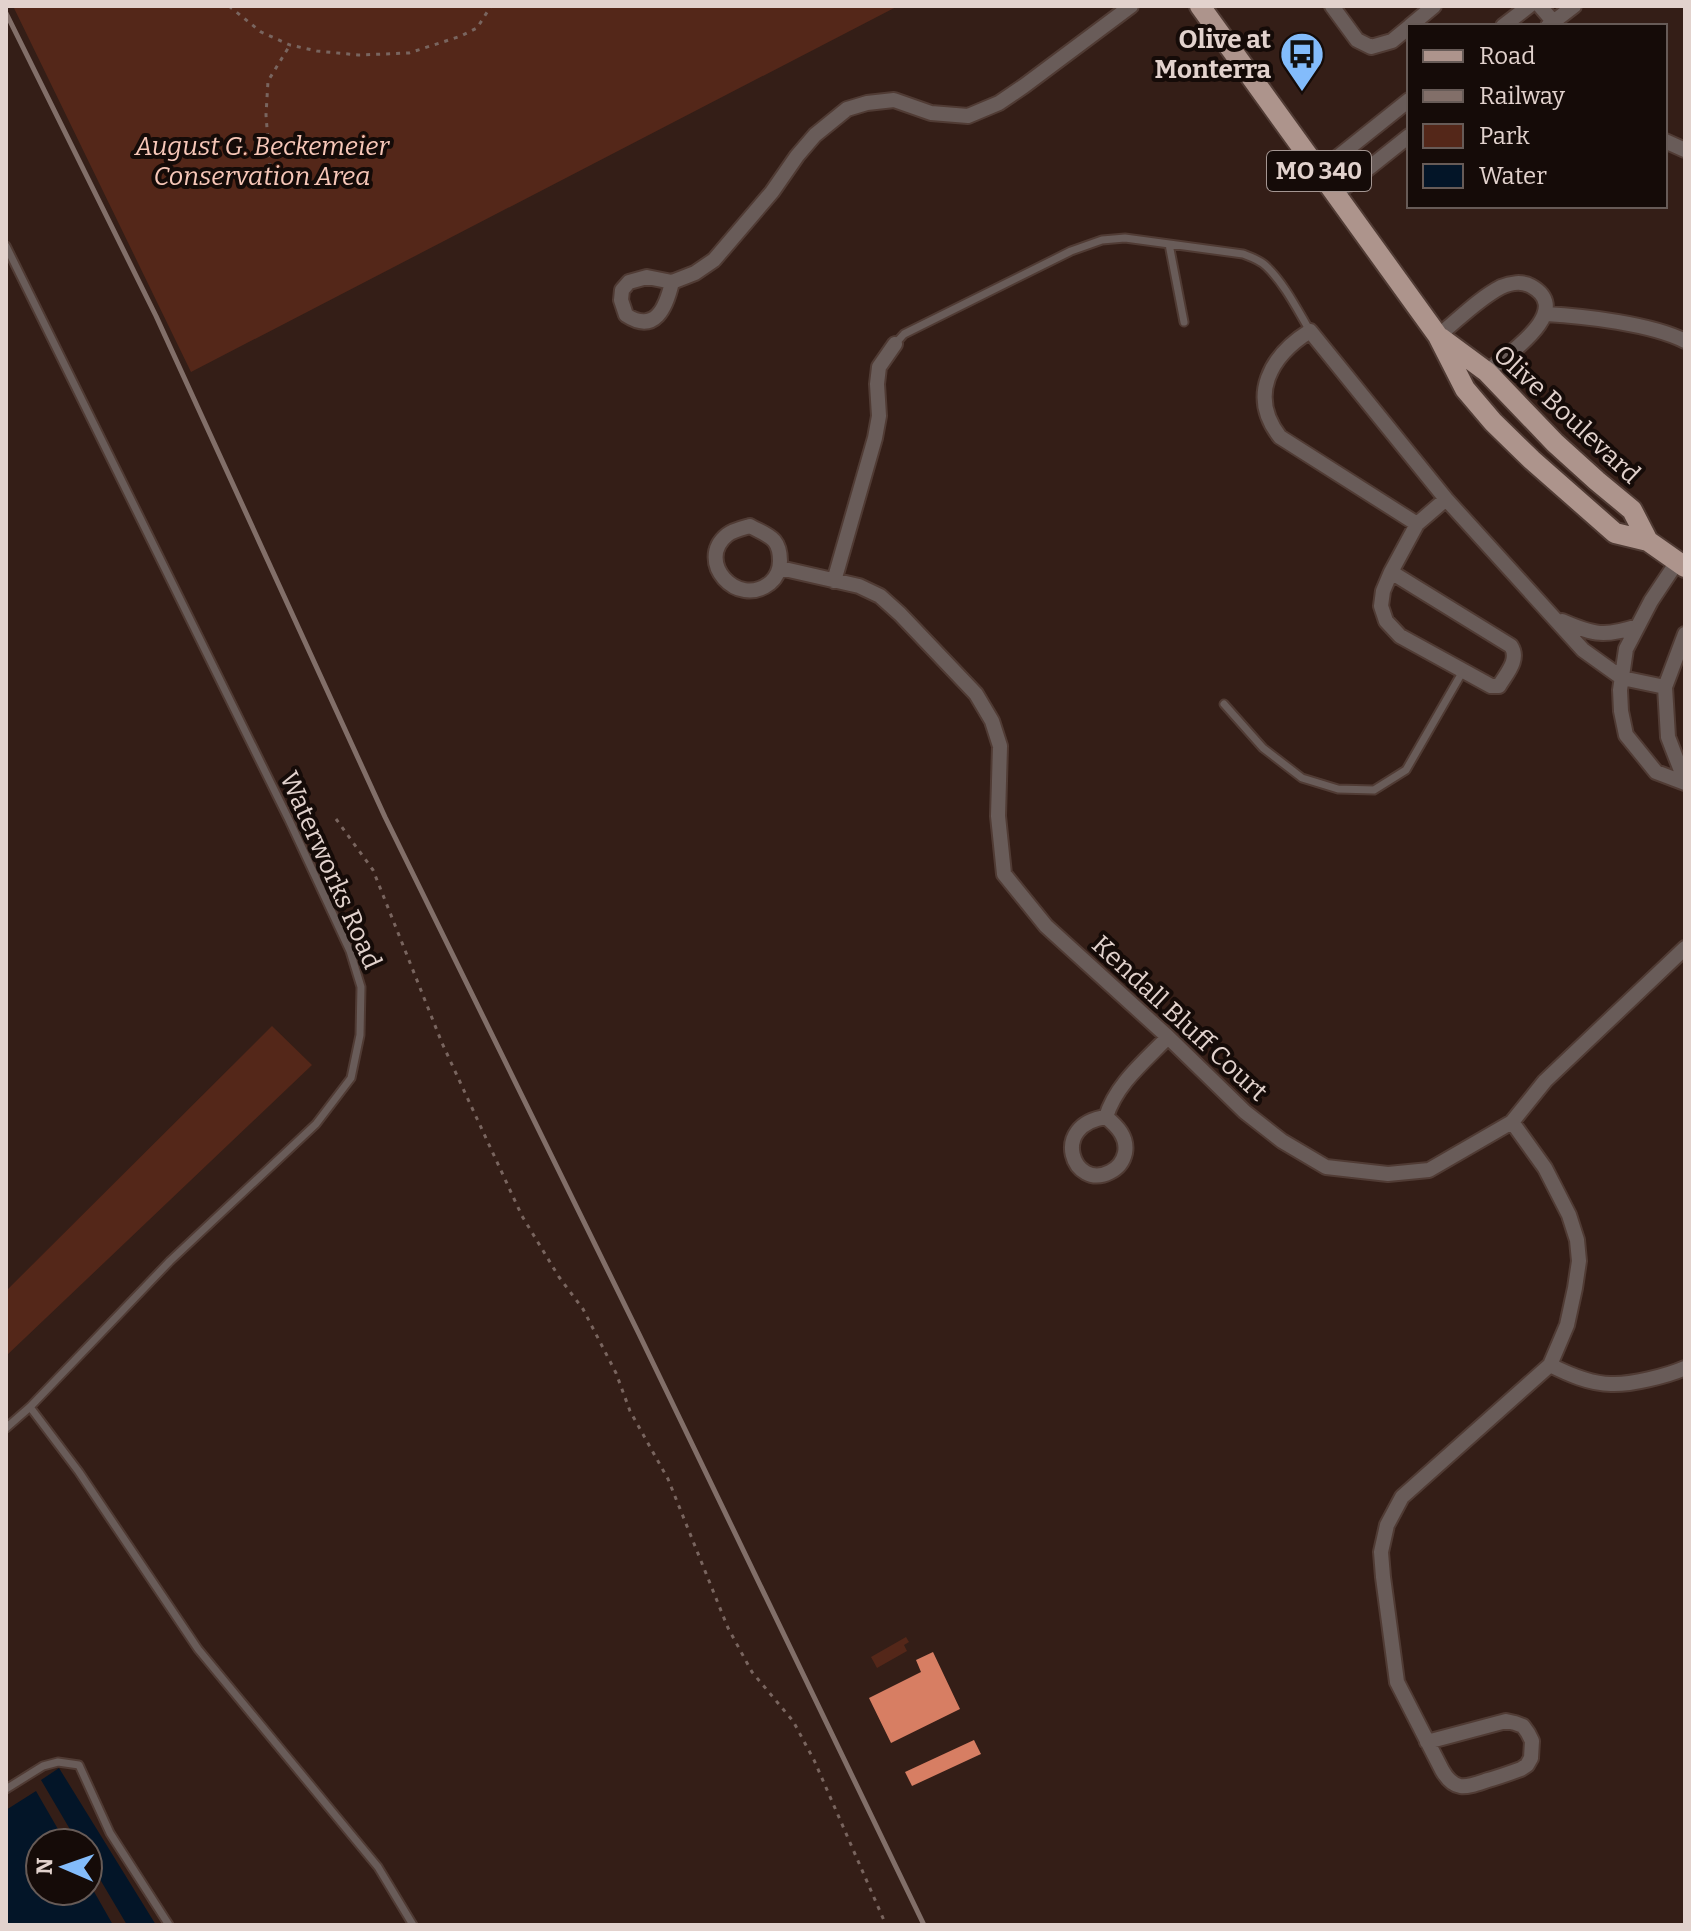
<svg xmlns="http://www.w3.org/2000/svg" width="1691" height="1931" font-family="Bitter,serif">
<rect width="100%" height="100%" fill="#341e17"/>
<path fill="#542719" d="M13,6H898L191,372Z
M272,1026L312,1065L6,1356V1291Z
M906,1637L909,1642L904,1645L907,1651L877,1668L871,1657Z"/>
<path fill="#031528" d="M59,1768L156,1925H127L88,1859V1843H78L41,1780Z
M36,1791L66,1843H40V1891H88V1881L113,1925H6V1810Z"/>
<path fill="#d77e63" d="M933,1652L960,1709L891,1743L869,1698L921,1672L916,1660Z
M974,1740L981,1754L912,1786L905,1772Z"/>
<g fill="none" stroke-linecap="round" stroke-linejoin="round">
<g stroke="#503b34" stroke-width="11">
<path id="lane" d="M1169,244L1184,322
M6,246L289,820L350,951L361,987L360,1035L351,1078L316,1124L170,1261L30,1407L6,1428
M895,344L904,334L1071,251L1102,240L1125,238L1243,254C1251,257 1260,260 1266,266C1284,283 1297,309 1310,331
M1224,704L1263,748L1302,778L1338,789L1374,790L1406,770L1463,671
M30,1407L79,1472L198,1649L378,1867L413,1925
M6,1789L43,1766L58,1762L79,1765L110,1833L169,1925"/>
</g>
<g stroke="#503b34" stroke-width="18">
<path id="street" d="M1332,6L1357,40L1371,47L1392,41L1409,27
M1540,6L1557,26
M1410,26L1434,6
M1503,26L1529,6
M1548,26L1574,6
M1665,141L1685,150
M1319,172L1409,100
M1335,195L1409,136
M672,282C666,308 655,334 626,315L621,300L622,290L629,282L647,277L672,282L695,273L714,260L772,192L797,156L815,135L847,109L867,103L894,100L931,113L968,116L999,103L1024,86L1131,6
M1546,314C1584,316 1652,324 1685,341
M1438,336C1458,320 1478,299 1501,287C1510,283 1522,281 1531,286C1576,311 1506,355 1487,372
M1417,524L1280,437C1248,396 1270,356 1310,331L1446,499L1583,650L1622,678L1665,687
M750,526C768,536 780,537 780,561C780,570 777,577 770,583C737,609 695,561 727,535C733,530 743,528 750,526Z
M1677,562L1651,601L1626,649L1620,690L1621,711L1626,735L1656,772L1685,783
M780,568L859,586L880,596L900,614L976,694L992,721L1000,746L998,816L1004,874L1046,926L1168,1037L1245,1112L1282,1141L1326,1167L1388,1174L1429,1170L1512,1122L1545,1081L1685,948
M1391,572L1511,646C1520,660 1506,674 1499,686H1491L1400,636L1386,621L1381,606L1383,591L1391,572L1417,524L1446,499
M834,581L875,438L879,416L877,384L879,367L895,344
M1562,621C1594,635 1605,637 1638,626
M1685,634L1665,687L1668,737L1685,781
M1106,1117C1117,1126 1128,1137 1125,1153C1123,1162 1118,1168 1110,1172C1073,1191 1049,1125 1106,1117Z
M1106,1117C1116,1084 1145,1061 1168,1037
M1550,1365C1568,1374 1590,1384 1611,1384C1630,1385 1667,1376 1685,1368
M1427,1742L1506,1721L1515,1723L1523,1726L1528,1733L1532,1741L1531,1758L1527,1765L1521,1769C1510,1773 1499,1777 1488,1780C1467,1787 1455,1793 1442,1770L1397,1682L1383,1577L1381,1552L1387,1525L1402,1497L1550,1365L1567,1325L1575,1288L1579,1261L1577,1240L1569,1215L1545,1168L1512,1122"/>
</g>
<g stroke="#503b34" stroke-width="24">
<path id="primary" d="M1200,6L1438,336L1465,389L1493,422L1532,460L1615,533L1648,541L1685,567
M1441,338L1487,372L1555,443L1597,481L1632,510L1648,541"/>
</g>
<path stroke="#79655f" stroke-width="3" stroke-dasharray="4 6" stroke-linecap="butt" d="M229,6L261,32L290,45L317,51L358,55L409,53L461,36L477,28L491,6
M270,167L266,115L268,81L290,45
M336,819L373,870L442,1043L522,1216L559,1277L583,1309L616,1373L630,1411L668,1479L728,1628L752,1672L793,1721L814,1760L886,1925"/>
<use href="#lane" stroke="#695c59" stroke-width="7"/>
<use href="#street" stroke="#695c59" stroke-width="14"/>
<use href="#primary" stroke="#ad948c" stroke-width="20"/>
<path stroke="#826f69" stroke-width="5" d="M6,13L156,316L385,817L639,1334L924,1925"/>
</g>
<defs>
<g id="bus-pin" transform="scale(2.3)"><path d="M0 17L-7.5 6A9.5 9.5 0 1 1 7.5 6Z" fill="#83bcfb" stroke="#150b08"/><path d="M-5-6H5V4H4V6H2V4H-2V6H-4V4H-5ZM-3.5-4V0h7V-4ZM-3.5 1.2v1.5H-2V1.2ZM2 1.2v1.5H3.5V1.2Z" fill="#111"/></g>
</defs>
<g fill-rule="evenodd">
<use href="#bus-pin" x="1302" y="54"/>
</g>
<g text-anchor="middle" stroke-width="8" stroke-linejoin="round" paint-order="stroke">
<rect fill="#150b08" stroke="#a49692" stroke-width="2" x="1267" y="151" width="104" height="40" rx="6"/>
<g font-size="24" font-weight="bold" fill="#e2d2cd">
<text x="1319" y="179">MO 340</text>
</g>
<g font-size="26" font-weight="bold" fill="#e2d2cd" stroke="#150b08" text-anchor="end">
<text x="1271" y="48">Olive at<tspan x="1271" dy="30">Monterra</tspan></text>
</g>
<g font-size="26" font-style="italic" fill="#f7c7b8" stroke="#150b08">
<text x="262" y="155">August G. Beckemeier<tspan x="262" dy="30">Conservation Area</tspan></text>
</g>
<g font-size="26" fill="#e2d2cd" stroke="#150b08">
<text transform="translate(1567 414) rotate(43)" y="9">Olive Boulevard</text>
<text transform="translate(331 870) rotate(66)" y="9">Waterworks Road</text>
<text transform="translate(1180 1018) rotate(43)" y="9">Kendall Bluff Court</text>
</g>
</g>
<rect width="1691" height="1931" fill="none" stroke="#e2d2cd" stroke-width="16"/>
<rect x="1407" y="24" width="260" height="184" fill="#150b08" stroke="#675b57" stroke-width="2"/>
<rect x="1423" y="50" width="40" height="12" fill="#ad948c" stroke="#675b57" stroke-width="2"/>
<text x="1479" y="64" font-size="24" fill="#e2d2cd">Road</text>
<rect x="1423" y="90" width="40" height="12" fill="#826f69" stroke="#675b57" stroke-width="2"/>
<text x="1479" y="104" font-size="24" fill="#e2d2cd">Railway</text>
<rect x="1423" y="124" width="40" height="24" fill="#542719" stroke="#675b57" stroke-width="2"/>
<text x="1479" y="144" font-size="24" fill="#e2d2cd">Park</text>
<rect x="1423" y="164" width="40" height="24" fill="#031528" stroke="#675b57" stroke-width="2"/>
<text x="1479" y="184" font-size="24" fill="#e2d2cd">Water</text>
<g transform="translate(64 1867) rotate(272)"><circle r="38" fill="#150b08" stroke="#675b57" stroke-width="2"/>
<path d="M0-6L14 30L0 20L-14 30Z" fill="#83bcfb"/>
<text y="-12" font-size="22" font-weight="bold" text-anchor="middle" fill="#e2d2cd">N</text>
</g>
</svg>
